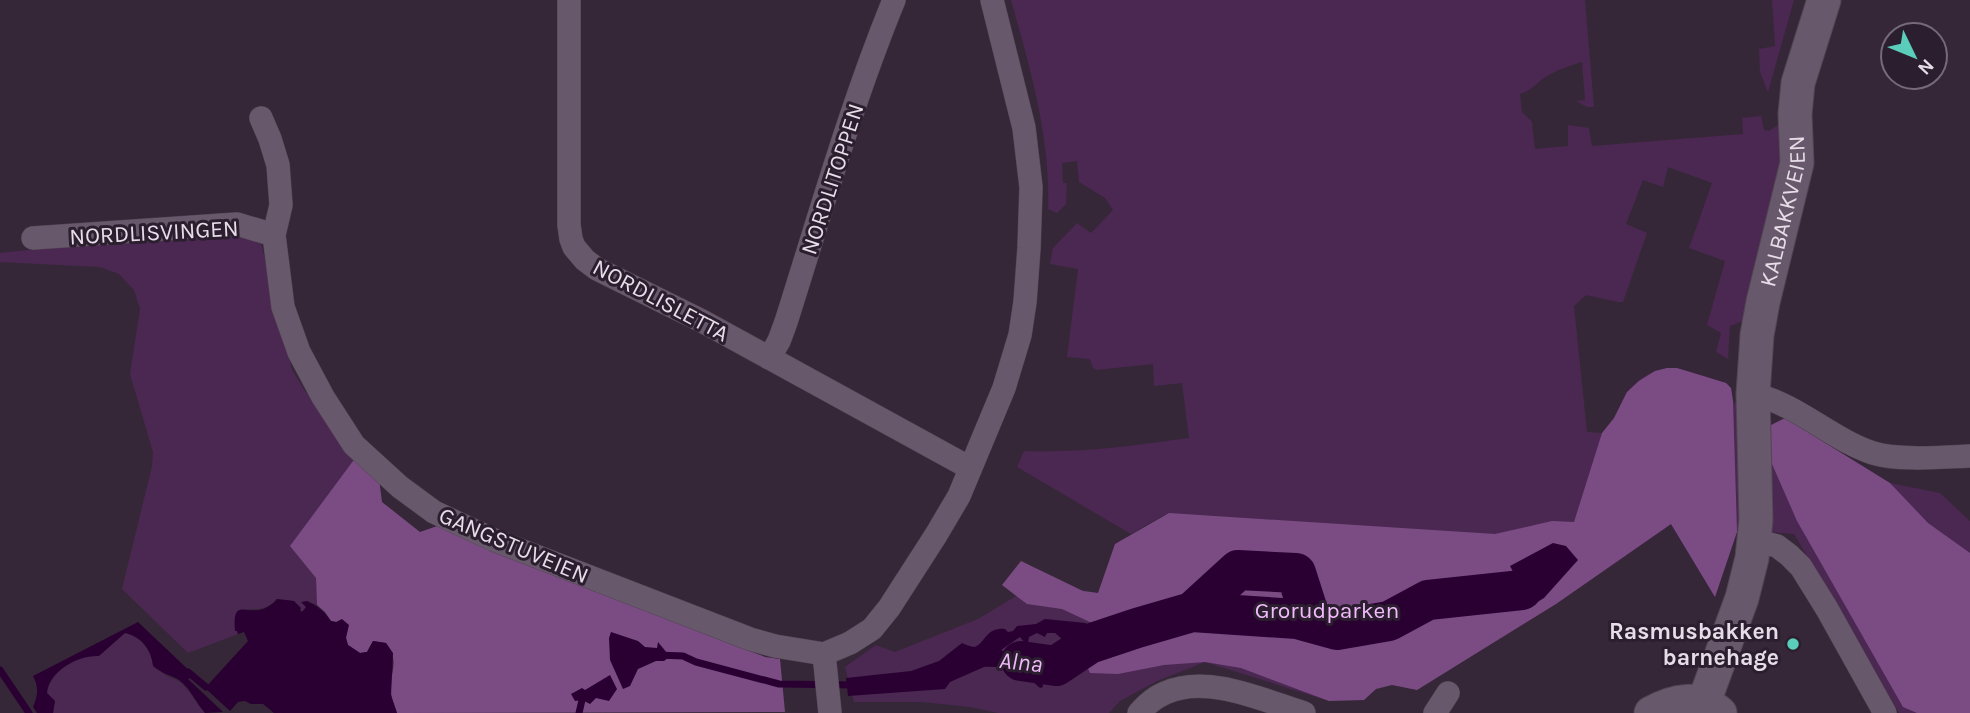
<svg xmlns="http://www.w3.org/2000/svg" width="1970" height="713" font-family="Karla,sans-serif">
<rect width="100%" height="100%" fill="#362738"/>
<path fill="#4b2852" d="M1011,0H1585L1594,107H1587L1576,101L1585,100L1582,62C1569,66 1556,70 1544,78C1534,85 1534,89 1520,94L1522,112L1532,122L1535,149L1568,146V125L1589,128L1592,146L1743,134L1742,118L1761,116L1764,130L1769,131L1778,125H1782L1780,180L1748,319L1730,326L1728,359L1716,352L1721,333L1707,325L1725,261L1689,248L1712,183L1668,167L1663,187L1643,180L1626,224L1647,233L1623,302H1618L1586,295L1574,306L1587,432L1602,433C1607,427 1612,422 1616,415C1620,407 1623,397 1629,390C1659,355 1689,372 1726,383L1731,388L1733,402L1768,423L1890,483L1940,493L1970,521V713H1899L1794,534L1735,529L1715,597L1671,524L1556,604L1329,701L1205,662L1157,681L1120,701L1109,713H998L970,707L922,702H854L845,667L876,645L895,652L978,619L1038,583L1098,593L1166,514L1131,534L1017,467L1024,451C1082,453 1132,446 1189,438L1182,383L1154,386L1153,364L1096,370L1093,368L1090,359L1067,357L1078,269L1050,264L1053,248L1077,223L1091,233L1113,210L1105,198L1079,182L1077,161L1062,163L1063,183H1067L1066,204L1057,213L1048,209C1051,139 1030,67 1011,0Z
M1772,0H1794L1768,92L1760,72L1759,49L1775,46Z
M227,231L260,240L289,348L291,368L305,391L342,435L356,457L316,578L317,605L307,601L302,603L306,607L302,612L294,601L277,599C261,615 255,605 237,612L238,634L188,653L122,589L152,466L153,452L130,374L140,309L134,290L119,274L100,267L0,262V253L177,234Z
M125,633C149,639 148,656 162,672C167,678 176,678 181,683C191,692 196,703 205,713H53L55,701L47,693C49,671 78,655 99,655Z"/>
<path fill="#7b4c84" d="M1667,368H1677L1726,383L1731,388L1733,401L1737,532L1715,597L1671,524L1556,604L1417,690L1392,685L1376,689L1364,700L1329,701L1241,668L1205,662L1164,665L1118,674L1090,673L1084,660L1092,623L1062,609L1027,604L1002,585L1021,561L1083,591L1098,593L1115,544L1169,513L1495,534L1552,521L1574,522L1602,433L1614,418L1627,392L1639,381L1655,371Z
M1785,418L1890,483L1928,523L1970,553V713H1917L1903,707L1797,521L1772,464L1765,428Z
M356,457L379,479L382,502L420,532L443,524L491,551L765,657L780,659L785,712L397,713C395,706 391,699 391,691C390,670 400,662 386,643L373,641L367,652L360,653L348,645L346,638L336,622L331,621L325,612L317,605L316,578L290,546Z"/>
<path fill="#2a0032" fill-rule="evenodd" d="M1553,543L1566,546L1578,560L1544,598L1531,606L1510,566Z
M277,599L294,601L301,608L300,610L302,612L306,607L301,602L307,601C318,606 324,611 331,621L336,622L342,619L349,625L346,638L348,645L360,653L367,652L373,641L386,643L393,653L391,695L397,713H274L263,704H251L245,701L238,702L230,711L205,688L248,641L244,632L238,634L237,631H235C232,597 246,615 263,609C268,607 274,603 277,599Z
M1045,619L1086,623L1060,681L1046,682V680H1042L1043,687L1040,688L1031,680V674C1016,670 1000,666 984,667L950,682L945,689L848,696L846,678L911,671L939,661L962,643C964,644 972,647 974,647C985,645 985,627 1005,629L1008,632L1013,631L1017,626L1036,624ZM1037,633L1045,637L1047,633H1055L1063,640L1061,656L1048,657L1037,652L1033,658L1019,651L1011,655L1001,650L1020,637L1025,643H1028L1029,637Z
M138,622L195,676L188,679L223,712L205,713C196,703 191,689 179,680C171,675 162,674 153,666C151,649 142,637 125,633L99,656C78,655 49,671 47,693L55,701L53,713H37L33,707C38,695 39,688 33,676Z
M611,632L638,641L645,647L657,648L658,642L667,653L668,658L664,661H656L638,669L630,686L623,689L610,660L609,638Z
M610,675L617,689L609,701L596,698L590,704L582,700L575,701L571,694L582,688L585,690Z"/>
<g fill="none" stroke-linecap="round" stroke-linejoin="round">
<path stroke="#2a0032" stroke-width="7" d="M658,655L683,656L696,662L779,684L856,685
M0,670L29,713
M188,672L206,687
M579,713L582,700L587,695"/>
<path stroke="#2a0032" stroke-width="40" d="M1192,612L1238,570L1296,573L1312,623
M1021,661L1056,666L1089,644L1137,628L1192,612L1297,619L1337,630L1389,621L1428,600L1522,590"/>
<g stroke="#524553" stroke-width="24">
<path id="street" d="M569,0V225L571,239L574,247L585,260L597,269L702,321L970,468
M261,118L270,139L278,165L281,205L274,235L283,307L299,352L323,397L354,445L400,487L434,512L494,540L750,639L775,646L824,654L850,643L872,629L889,608L936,535L959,496L1004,388L1020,335L1025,302L1029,248L1031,187L1024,128L992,0
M33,238L237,224L274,235
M769,358L779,341L786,322C820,215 851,105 894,0
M1753,394C1797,404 1831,439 1873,453C1898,461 1944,457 1970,456
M1754,540L1777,546L1789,555L1801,567L1827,609L1885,713
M824,654L830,713
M1139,713C1146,705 1155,697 1165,693C1208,674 1262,700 1304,713
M1435,713L1448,693"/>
</g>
<g stroke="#524553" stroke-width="35">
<g id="secondary">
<path d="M1651,713C1674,700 1699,695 1720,713"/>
<path id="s1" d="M1700,713L1742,598L1752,558L1756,520L1753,394L1757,335L1763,302L1797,163L1795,114L1798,83L1824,0"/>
</g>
</g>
<use href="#street" stroke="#68586b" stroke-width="23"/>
<use href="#secondary" stroke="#68586b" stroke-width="33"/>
</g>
<circle fill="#5bcebb" stroke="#2b1e2e" stroke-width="2.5" cx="1793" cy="644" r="7"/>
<g text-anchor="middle" stroke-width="6" stroke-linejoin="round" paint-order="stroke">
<g font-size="23" fill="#e7dde8" stroke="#2b1e2e">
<text transform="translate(832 179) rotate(-72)" y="8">NORDLITOPPEN</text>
<text dy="8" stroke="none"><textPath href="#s1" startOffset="514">KALBAKKVEIEN</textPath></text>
<text transform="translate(154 232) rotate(-3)" y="8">NORDLISVINGEN</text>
<text transform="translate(661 300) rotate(28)" y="8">NORDLISLETTA</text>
<text transform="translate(514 545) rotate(23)" y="8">GANGSTUVEIEN</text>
</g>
<g font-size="23" fill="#f2bbfc" stroke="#2b1e2e">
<text x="1327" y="618">Grorudparken</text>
</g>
<g font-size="23" font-weight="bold" fill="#e7dde8" stroke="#2b1e2e" text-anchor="end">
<text x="1779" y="639">Rasmusbakken<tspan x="1779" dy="26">barnehage</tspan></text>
</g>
<g font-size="24" font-style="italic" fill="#f0b9fa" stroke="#2b1e2e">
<text transform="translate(1021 662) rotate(6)" y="8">Alna</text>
</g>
</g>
<g transform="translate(1914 56) rotate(133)"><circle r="33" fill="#2b1e2e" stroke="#766a78" stroke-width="2"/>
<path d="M0-5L12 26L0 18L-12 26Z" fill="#5bcebb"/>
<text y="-10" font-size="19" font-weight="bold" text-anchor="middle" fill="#e7dde8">N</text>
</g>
</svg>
